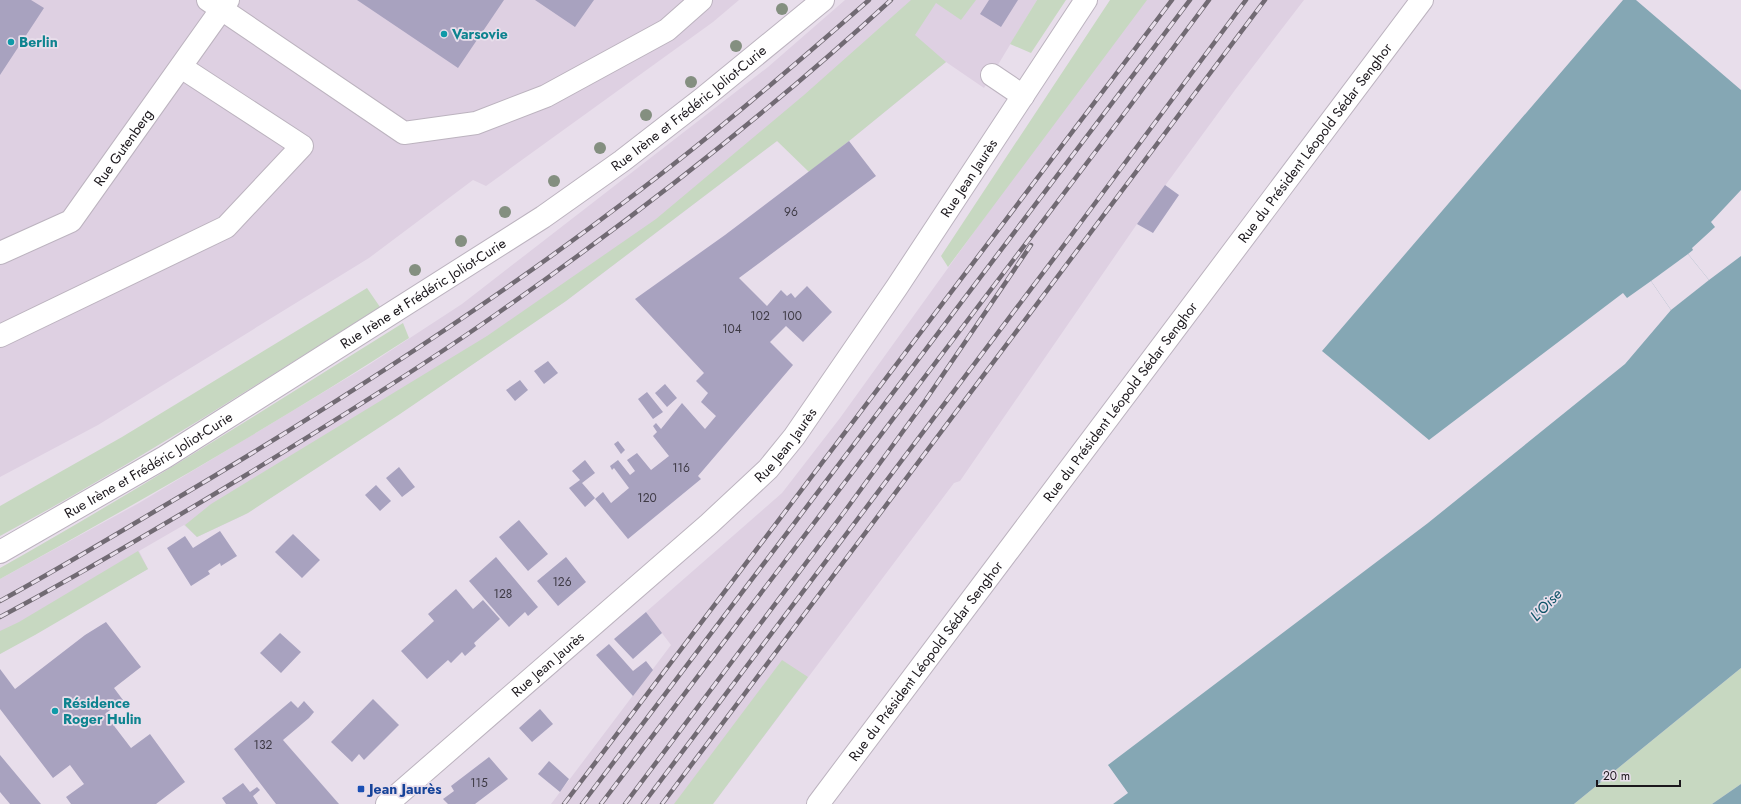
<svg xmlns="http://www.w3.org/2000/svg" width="1741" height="804" font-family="Jost,sans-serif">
<rect width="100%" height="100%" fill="#e8deeb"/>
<path fill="#ded0e2" d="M0,0H739L713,22L486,186L473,180L369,258L98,425L0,477Z
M845,0H1037L984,88L946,62L849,141H777L566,301L396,416L244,515L197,537L184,525L139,551L148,569L0,654V579L139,503L367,366L462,304L768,67Z
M1141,0H1304L1235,90L1137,224L960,481L954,483L713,804H551L671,645L646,612L782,493L840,418Z"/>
<path fill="#c7d8c1" d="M911,0H976L961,20L936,3L915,35L946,62L849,141L809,172L777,141L566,301L400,414L248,513L197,537L185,525L211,504L487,336L656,219L804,95Z
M1037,0H1066L1031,53L1010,44Z
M1110,0H1147L948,267L941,256Z
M367,288L380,307C254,386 130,466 0,536V506L122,437Z
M403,323L409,338C276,424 138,503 0,579V568C137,491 270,406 403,323Z
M138,551L148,569L35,635L0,654V631L19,622Z
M782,660L808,677L713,804H674Z
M1741,668V784L1712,804H1574Z"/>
<path fill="#85a7b4" d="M1623,0H1636L1741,90V190L1711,222L1715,227L1692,248L1693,250L1688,254L1709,280L1741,256V668L1574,804H1113L1128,793L1108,765L1428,523L1625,364L1671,310L1651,281L1627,298L1623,293L1429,440L1322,351Z
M1741,784V804H1712Z"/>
<path fill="#e8deeb" d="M1688,254L1709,280L1671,310L1651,281Z"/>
<path fill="#a8a2bf" d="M0,0H31L44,8L0,75Z
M357,0H504L458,68Z
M535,0H594L575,27Z
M989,0H1018L1001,27L980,14Z
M849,141L876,176L739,278L767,306L781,290L787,296L791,293L795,298L807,286L832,312L803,342L786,326L770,342L793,365L698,476L701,479L628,539L595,499L603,492L611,503L629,488L614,468L612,470L610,466L618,460L630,475L635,471L627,460L637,453L651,470L669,456L653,436L657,432L653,426L656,423L661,429L682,403L705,429L716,416L701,402L708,393L696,381L704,373L635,299L725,235Z
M1165,185L1179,195L1153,233L1137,224Z
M548,361L558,373L544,384L534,371Z
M520,380L528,390L515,401L506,390Z
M665,384L677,398L667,407L655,393Z
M647,392L663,412L653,419L638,399Z
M618,441L625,450L621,454L614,444Z
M585,460L595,473L582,483L595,498L585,507L569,488L580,480L572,471Z
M399,467L415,487L402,497L386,478Z
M376,485L391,501L380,511L365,495Z
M519,520L548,554L528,571L499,537Z
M220,531L237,556L221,566L220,563L208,571L210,574L191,586L167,548L185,536L193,548Z
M293,534L320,560L302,578L275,552Z
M496,557L538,607L528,616L525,612L509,627L469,581Z
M566,557L586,582L558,606L537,581Z
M456,589L473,609L483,600L500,619L474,643L476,646L465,656L462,652L451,663L448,660L427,679L401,651L434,621L428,614Z
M646,612L662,633L633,659L614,639Z
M106,622L141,667L114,688L123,700L105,714L131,748L150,734L185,782L156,804H71L66,797L84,784L70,765L53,778L0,709V669L15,689L85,635Z
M280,633L301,652L281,673L260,653Z
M609,644L633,671L646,661L653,670L633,696L596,655Z
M373,699L399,725L364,760L359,754L352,762L331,742Z
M291,701L298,708L304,701L314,712L309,718L283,740L339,804H276L234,749Z
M540,709L553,724L532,742L519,728Z
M0,755L41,804H10L0,792Z
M489,757L508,779L475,804H448L443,799L454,791L451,786Z
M549,761L569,779L560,792L538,774Z
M243,783L250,792L257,787L260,790L253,796L258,804H226L222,798Z"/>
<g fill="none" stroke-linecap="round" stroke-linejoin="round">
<g stroke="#bcb3bf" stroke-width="24">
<g id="minor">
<path d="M208,0L404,133L476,123L546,96L667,30L701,0"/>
<path d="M992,75L1023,96"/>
<path id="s1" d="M0,253L71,221L228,0"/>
<path d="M0,336L226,227L302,146L181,67"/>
<path id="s2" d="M0,552L165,457L543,217L622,161L702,99L823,0"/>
<path id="s3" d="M387,804L709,524L768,469L794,437L897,287L1086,0"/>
<path id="s4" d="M818,804L1422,0"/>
</g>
</g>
<use href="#minor" stroke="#fff" stroke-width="22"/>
<g stroke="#716a73" stroke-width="4.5">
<path id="rail" d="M0,601C53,572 105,541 157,510C319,415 477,314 627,200C711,137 790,69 869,0
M0,617C83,573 165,524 246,475C331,423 417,370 498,313C635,217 768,113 891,0
M564,804L1172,0
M582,804L1190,0
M601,804L1121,118L1209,0
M625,804L845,511L925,401L1031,245
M643,804L1067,241L1246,0
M662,804L1265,0"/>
</g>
<use href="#rail" stroke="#e8deeb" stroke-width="3" stroke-dasharray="9" stroke-linecap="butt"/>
</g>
<g fill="#848f80">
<circle cx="782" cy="9" r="6"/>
<circle cx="736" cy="46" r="6"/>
<circle cx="691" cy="82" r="6"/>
<circle cx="646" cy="115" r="6"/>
<circle cx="600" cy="148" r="6"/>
<circle cx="554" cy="181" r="6"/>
<circle cx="505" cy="212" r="6"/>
<circle cx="461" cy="241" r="6"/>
<circle cx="415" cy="270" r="6"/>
</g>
<g fill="#0f9aa8" stroke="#e8deeb" stroke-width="1.5">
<circle cx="444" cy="34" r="4"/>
<circle cx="11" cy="42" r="4"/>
<circle cx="55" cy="711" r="4"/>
</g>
<rect fill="#1a4fb4" stroke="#e8deeb" stroke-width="1.5" x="357" y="785" width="8" height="8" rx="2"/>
<g text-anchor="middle" stroke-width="3.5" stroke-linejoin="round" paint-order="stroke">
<g font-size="12" fill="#3e3a45">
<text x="791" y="216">96</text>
<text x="760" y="320">102</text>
<text x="792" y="320">100</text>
<text x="732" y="333">104</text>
<text x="681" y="472">116</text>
<text x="647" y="502">120</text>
<text x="562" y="586">126</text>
<text x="503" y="598">128</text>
<text x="263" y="749">132</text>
<text x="479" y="787">115</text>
</g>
<g font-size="14" font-weight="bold" fill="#0d838f" stroke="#e8deeb" text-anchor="start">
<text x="452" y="39">Varsovie</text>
<text x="19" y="47">Berlin</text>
<text x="63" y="708">Résidence<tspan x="63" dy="16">Roger Hulin</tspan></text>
</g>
<g font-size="14" fill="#1b171c" stroke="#e8deeb">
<text dy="5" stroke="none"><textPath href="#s2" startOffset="820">Rue Irène et Frédéric Joliot-Curie</textPath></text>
<text dy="5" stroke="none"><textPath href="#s4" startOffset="827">Rue du Président Léopold Sédar Senghor</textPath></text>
<text dy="5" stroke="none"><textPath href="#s1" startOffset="168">Rue Gutenberg</textPath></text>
<text dy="5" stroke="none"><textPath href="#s3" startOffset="861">Rue Jean Jaurès</textPath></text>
<text dy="5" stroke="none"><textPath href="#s2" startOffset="496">Rue Irène et Frédéric Joliot-Curie</textPath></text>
<text dy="5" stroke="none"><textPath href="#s4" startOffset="503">Rue du Président Léopold Sédar Senghor</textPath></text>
<text dy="5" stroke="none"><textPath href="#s3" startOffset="537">Rue Jean Jaurès</textPath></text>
<text dy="5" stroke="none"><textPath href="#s2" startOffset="172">Rue Irène et Frédéric Joliot-Curie</textPath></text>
<text dy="5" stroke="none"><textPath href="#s4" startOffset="179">Rue du Président Léopold Sédar Senghor</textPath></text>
<text dy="5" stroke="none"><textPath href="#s3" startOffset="213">Rue Jean Jaurès</textPath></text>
</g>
<g font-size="14" font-weight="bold" fill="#164399" stroke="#e8deeb" text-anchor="start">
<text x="369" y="794">Jean Jaurès</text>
</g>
<g font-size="15" font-style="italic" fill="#0d5367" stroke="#e8deeb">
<text transform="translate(1546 605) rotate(-46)" y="5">L'Oise</text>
</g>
</g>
<path d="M1597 780v6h83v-6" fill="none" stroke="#1b171c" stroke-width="2"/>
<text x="1603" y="780" font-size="12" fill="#1b171c" stroke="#e8deeb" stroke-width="3" paint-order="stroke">20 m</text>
</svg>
